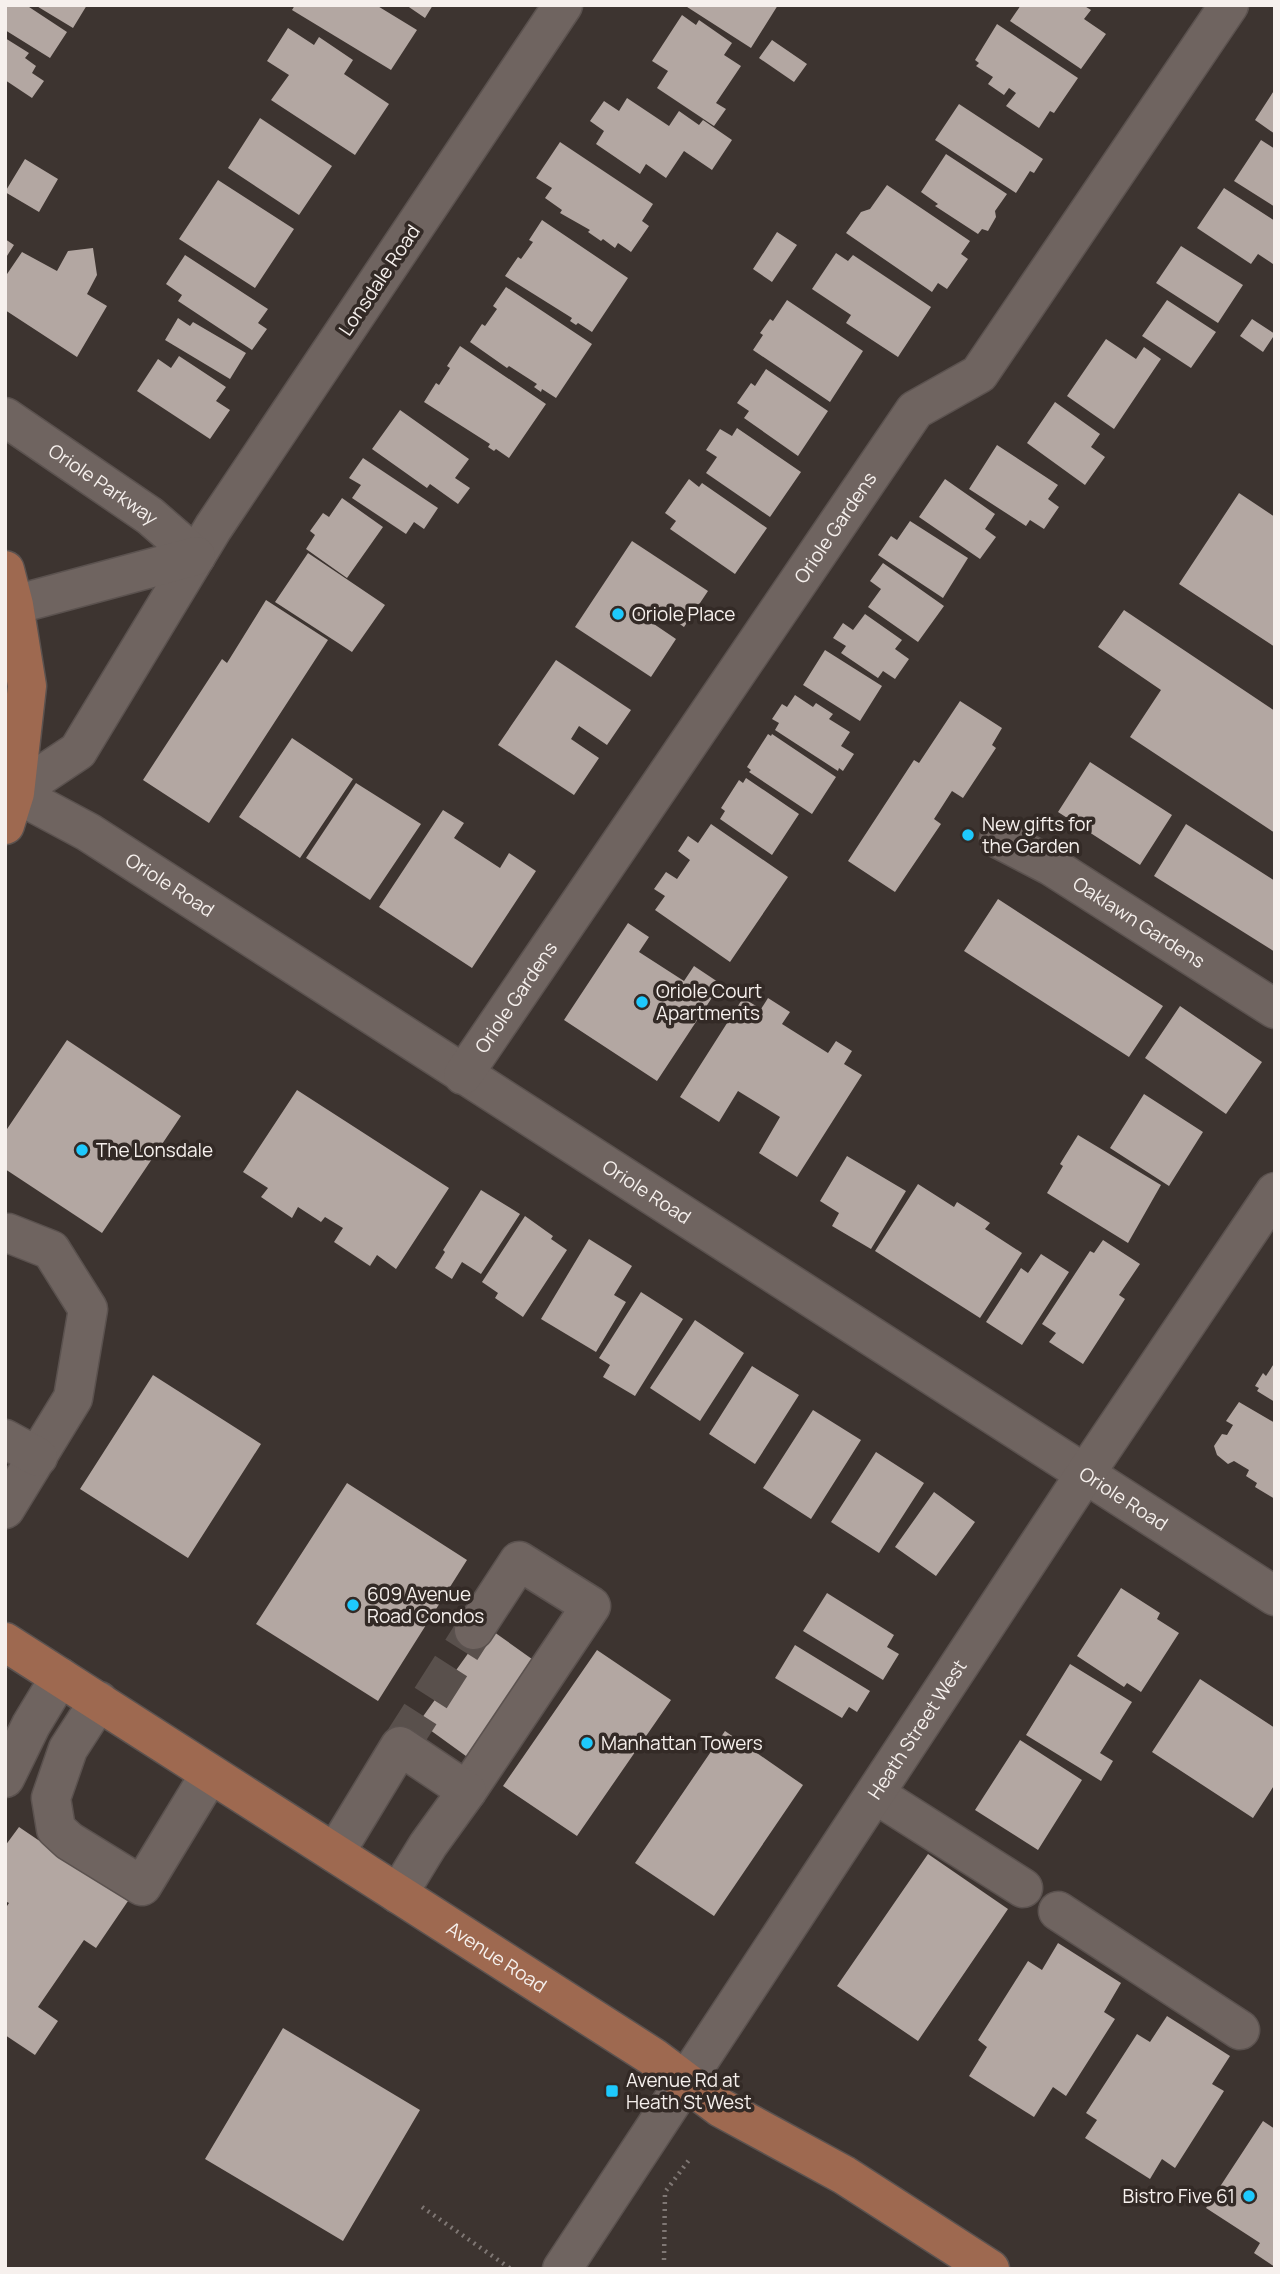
<svg xmlns="http://www.w3.org/2000/svg" width="1280" height="2274" font-family="Manrope,sans-serif">
<rect width="100%" height="100%" fill="#3d3430"/>
<path fill="#b3a7a2" d="M5,5H26L67,32L50,58L5,30Z
M35,5H87L73,28Z
M295,5H376L417,30L391,70L292,10Z
M406,5H433L425,18Z
M684,5H778L751,48Z
M1021,5H1083L1091,10L1084,19L1106,34L1081,69L1010,21Z
M682,15L696,25L699,20L732,43L724,55L741,66L716,103L726,109L714,126L657,88L668,71L652,61Z
M997,24L1078,78L1054,113L1050,111L1039,128L1006,106L1016,93L1009,88L1004,95L988,84L993,77L976,66L979,63L975,60Z
M288,28L314,45L319,37L353,60L344,74L389,104L355,155L271,100L289,75L267,61Z
M5,38L29,53L25,58L36,66L32,73L44,81L32,98L5,80Z
M772,40L807,64L794,82L759,58Z
M1275,89V134L1255,120Z
M627,98L669,126L679,111L699,125L703,120L732,140L712,170L684,151L666,178L646,164L640,174L596,144L604,131L590,121L604,101L619,111Z
M959,104L1043,159L1034,173L1030,171L1016,193L935,140Z
M260,118L332,166L299,215L228,168Z
M1261,140L1275,149V207L1234,181Z
M560,142L653,204L642,221L649,226L631,252L618,243L615,248L603,239L601,241L588,232L590,230L560,213L562,210L545,198L552,188L536,178Z
M946,154L1007,194L995,211L996,217L988,231L982,229L978,234L935,206L938,204L921,192Z
M25,159L58,179L39,212L5,192Z
M218,180L294,229L255,288L179,239Z
M887,185L970,241L961,254L968,259L947,289L938,283L932,292L846,233L861,212L870,209Z
M1224,188L1275,221V261L1273,264L1258,254L1251,264L1197,228Z
M542,220L628,278L592,332L578,323L576,325L570,321L572,318L505,276L518,257L521,259L533,242L529,240Z
M777,232L797,245L772,282L753,269Z
M5,239L14,245L5,259Z
M1181,246L1243,285L1218,323L1156,283Z
M93,248L97,275L87,294L107,306L77,357L5,310V277L22,252L57,271L68,251Z
M836,253L848,261L853,255L931,307L898,357L846,323L851,315L812,289Z
M185,255L268,309L258,323L267,329L252,350L178,301L182,295L166,284Z
M506,287L592,344L556,398L542,389L541,392L534,387L537,384L509,366L507,368L470,342L482,324L485,326L497,309L493,306Z
M787,300L863,351L830,402L753,350L763,335L760,333L770,319L773,321Z
M1167,300L1216,332L1191,368L1142,336Z
M178,318L190,326L193,322L246,353L230,379L165,340Z
M1252,319L1275,334L1263,352L1240,336Z
M1106,339L1136,359L1144,347L1161,359L1114,429L1067,396Z
M460,346L546,404L509,458L496,449L494,451L488,447L490,444L424,402L436,383L439,385L450,368L447,366Z
M179,356L226,387L216,401L230,410L210,439L137,391L158,359L171,368Z
M766,369L828,411L798,456L744,418L749,411L737,403L751,383L755,386Z
M1055,402L1100,434L1091,447L1105,457L1085,485L1027,443Z
M400,410L469,459L455,478L470,488L458,504L430,484L427,488L372,449Z
M737,428L801,472L770,517L706,473L717,457L706,450L720,429L732,436Z
M997,445L1058,485L1048,499L1059,507L1044,529L1030,520L1026,526L969,489Z
M363,458L438,508L424,529L414,522L406,534L352,498L361,485L349,478Z
M689,479L699,487L702,483L767,528L735,574L670,529L676,521L665,513Z
M945,479L995,514L985,529L996,537L980,559L919,517Z
M1239,493L1275,517V647L1179,584Z
M342,498L383,527L347,578L306,549L315,535L310,531L323,513L329,517Z
M910,521L968,558L943,598L878,555L891,536L897,540Z
M632,541L708,591L684,627L656,608L648,620L676,639L651,677L575,627Z
M308,553L385,605L352,652L275,602Z
M883,563L944,606L918,642L868,607L881,589L870,581Z
M266,600L328,640L209,823L143,780L222,659L227,663Z
M1124,610L1275,711V833L1130,737L1161,690L1098,647Z
M865,614L902,640L895,649L909,659L895,679L883,671L878,678L841,653L846,646L833,638L843,623L853,630Z
M825,650L882,686L860,721L803,685Z
M556,660L631,710L607,745L579,726L571,739L599,758L574,795L498,745Z
M795,695L813,707L816,703L833,714L829,719L850,732L841,746L854,754L843,771L839,768L838,771L775,730L779,723L772,719L782,704L787,707Z
M960,701L1002,728L992,745L996,748L963,798L952,791L934,819L941,824L895,892L848,861L914,760L919,763Z
M768,734L771,736L772,734L836,777L812,814L749,772L751,770L747,767Z
M292,738L353,779L300,858L239,817Z
M1090,762L1172,815L1140,865L1058,812Z
M746,778L799,814L772,855L720,819L725,811L721,808L739,780L743,783Z
M356,783L421,824L370,900L306,858Z
M443,810L464,823L454,838L500,868L509,853L536,871L472,968L379,907Z
M711,824L788,877L730,962L655,910L665,896L654,889L666,872L677,879L690,860L678,851L688,836L698,843Z
M1186,824L1275,881V952L1154,876Z
M998,899L1163,1006L1129,1057L964,951Z
M628,923L649,937L639,952L684,981L694,966L721,984L657,1081L564,1020Z
M743,998L761,1009L768,998L790,1012L782,1024L828,1053L836,1041L852,1051L844,1064L862,1075L797,1177L759,1153L780,1117L738,1091L719,1122L680,1097Z
M1180,1006L1262,1062L1226,1114L1145,1058Z
M67,1040L181,1116L102,1233L5,1169V1132Z
M297,1090L449,1188L396,1269L377,1255L370,1266L334,1242L343,1228L325,1217L321,1222L298,1207L292,1218L261,1197L268,1188L243,1172Z
M1144,1094L1203,1132L1169,1186L1110,1148Z
M1078,1135L1161,1185L1128,1243L1047,1193L1063,1166L1060,1164Z
M847,1156L906,1191L871,1249L832,1226L839,1213L820,1201Z
M918,1184L954,1207L957,1202L990,1223L985,1229L1022,1253L980,1318L875,1251Z
M481,1190L520,1214L481,1274L462,1262L452,1279L435,1268L445,1252L443,1250Z
M525,1216L553,1236L551,1239L567,1250L523,1317L495,1298L498,1293L482,1282Z
M589,1239L632,1266L614,1295L626,1302L596,1352L541,1319Z
M1103,1240L1140,1264L1119,1295L1125,1299L1083,1364L1049,1342L1056,1333L1042,1324L1090,1251L1094,1253Z
M1041,1254L1069,1272L1022,1345L986,1322L1021,1268L1028,1273Z
M641,1292L683,1319L635,1396L603,1377L610,1365L599,1358Z
M695,1320L744,1353L700,1421L650,1388Z
M1275,1362V1402L1257,1391L1259,1388L1255,1386L1263,1373L1266,1376Z
M752,1366L799,1395L755,1464L709,1434Z
M153,1375L261,1444L188,1558L80,1489Z
M1239,1402L1275,1423V1499L1255,1487L1257,1483L1246,1476L1249,1470L1234,1461L1228,1464L1217,1455L1214,1446L1222,1434L1227,1435L1233,1425L1226,1421Z
M813,1410L861,1440L811,1519L763,1488Z
M876,1452L924,1483L879,1553L831,1522Z
M347,1483L467,1560L378,1701L256,1624Z
M934,1492L975,1522L936,1576L895,1547Z
M1121,1588L1160,1613L1157,1619L1179,1633L1141,1692L1127,1683L1124,1687L1077,1656Z
M827,1593L894,1635L887,1647L899,1654L883,1680L803,1631Z
M487,1627L546,1669L477,1764L419,1722Z
M795,1645L870,1691L857,1712L849,1707L842,1718L775,1678Z
M597,1650L671,1700L577,1836L503,1786Z
M1070,1664L1132,1702L1100,1753L1113,1761L1101,1781L1026,1735Z
M1200,1679L1275,1728V1784L1253,1818L1152,1752Z
M725,1731L803,1785L714,1916L635,1863Z
M1020,1740L1082,1780L1038,1850L975,1810Z
M19,1827L128,1901L96,1948L84,1940L38,2007L58,2021L35,2055L5,2035V1909L9,1903L5,1901V1846Z
M928,1854L1008,1909L918,2041L837,1986Z
M1058,1943L1121,1983L1104,2012L1115,2019L1066,2096L1053,2087L1034,2117L969,2076L987,2047L978,2040L1028,1961L1042,1970Z
M1167,2016L1230,2056L1212,2084L1224,2091L1175,2168L1162,2159L1150,2179L1085,2138L1097,2120L1086,2113L1137,2034L1150,2042Z
M283,2028L420,2110L343,2241L205,2159Z
M1263,2121L1275,2129V2267L1254,2253L1260,2243L1206,2208Z"/>
<g fill="none" stroke-linecap="round" stroke-linejoin="round">
<path stroke="#59504c" stroke-width="38" stroke-dasharray="38 19" stroke-linecap="butt" d="M400,1746L474,1630"/>
<g stroke="#5b524f" stroke-width="41">
<g id="minor">
<path id="s1" d="M563,5L213,528L78,751L15,793L88,832L1275,1596"/>
<path id="s2" d="M5,417L150,516L196,556"/>
<path d="M14,605L196,556"/>
<path id="s3" d="M999,839L1051,866L1275,1009"/>
<path id="s4" d="M463,1075L915,410L979,374L1229,5"/>
<path d="M5,1233H8L51,1250L88,1309L73,1398L5,1509"/>
<path d="M5,1439L38,1457"/>
<path d="M99,1701L68,1749L51,1798L56,1829L69,1841L142,1886L210,1774"/>
<path d="M5,1778L31,1725L60,1677"/>
<path d="M467,1791L591,1606L519,1561L474,1630"/>
<path d="M875,1794L1023,1888"/>
<path d="M335,1853L400,1746L467,1791L428,1845L398,1894"/>
<path d="M1058,1911L1240,2030"/>
<path id="s5" d="M562,2269L1085,1474L1275,1192"/>
</g>
</g>
<g stroke="#5b524f" stroke-width="41">
<g id="major">
<path d="M5,570L14,605L27,686L15,793L5,825"/>
<path id="s6" d="M5,1642L653,2057L721,2108L844,2175L990,2269"/>
</g>
</g>
<path stroke="#7f7774" stroke-width="4.5" stroke-dasharray="2 5" stroke-linecap="butt" d="M422,2207L511,2269
M664,2260L665,2192L689,2160"/>
<use href="#minor" stroke="#6f6460" stroke-width="38"/>
<use href="#major" stroke="#9e6950" stroke-width="38"/>
</g>
<g fill="#1ec9fd" stroke="#332a26" stroke-width="2.5">
<circle cx="618" cy="614" r="7"/>
<circle cx="968" cy="835" r="7"/>
<circle cx="642" cy="1002" r="7"/>
<circle cx="82" cy="1150" r="7"/>
<circle cx="353" cy="1605" r="7"/>
<circle cx="587" cy="1743" r="7"/>
<rect x="605" y="2084" width="14" height="14" rx="3.5"/>
<circle cx="1249" cy="2196" r="7"/>
</g>
<g text-anchor="middle" stroke-width="7" stroke-linejoin="round" paint-order="stroke">
<g font-size="19" fill="#f6f0ed" stroke="#332a26">
<text transform="translate(379 280) rotate(-56)" y="7">Lonsdale Road</text>
<text dy="7" stroke="none"><textPath href="#s2" startOffset="119">Oriole Parkway</textPath></text>
<text dy="7" stroke="none"><textPath href="#s4" startOffset="662">Oriole Gardens</textPath></text>
<text dy="7" stroke="none"><textPath href="#s1" startOffset="1146">Oriole Road</textPath></text>
<text dy="7" stroke="none"><textPath href="#s3" startOffset="163">Oaklawn Gardens</textPath></text>
<text dy="7" stroke="none"><textPath href="#s4" startOffset="94">Oriole Gardens</textPath></text>
<text dy="7" stroke="none"><textPath href="#s1" startOffset="1713">Oriole Road</textPath></text>
<text dy="7" stroke="none"><textPath href="#s1" startOffset="2280">Oriole Road</textPath></text>
<text dy="7" stroke="none"><textPath href="#s5" startOffset="646">Heath Street West</textPath></text>
<text dy="7" stroke="none"><textPath href="#s6" startOffset="584">Avenue Road</textPath></text>
</g>
<g font-size="19" fill="#f6f0ed" stroke="#332a26" text-anchor="start">
<text x="632" y="621">Oriole Place</text>
<text x="982" y="831">New gifts for<tspan x="982" dy="22">the Garden</tspan></text>
<text x="656" y="998">Oriole Court<tspan x="656" dy="22">Apartments</tspan></text>
<text x="96" y="1157">The Lonsdale</text>
<text x="367" y="1601">609 Avenue<tspan x="367" dy="22">Road Condos</tspan></text>
<text x="601" y="1750">Manhattan Towers</text>
<text x="626" y="2087">Avenue Rd at<tspan x="626" dy="22">Heath St West</tspan></text>
<text x="1235" y="2203" text-anchor="end">Bistro Five 61</text>
</g>
</g>
<rect width="1280" height="2274" fill="none" stroke="#f6f0ed" stroke-width="14"/>
</svg>
